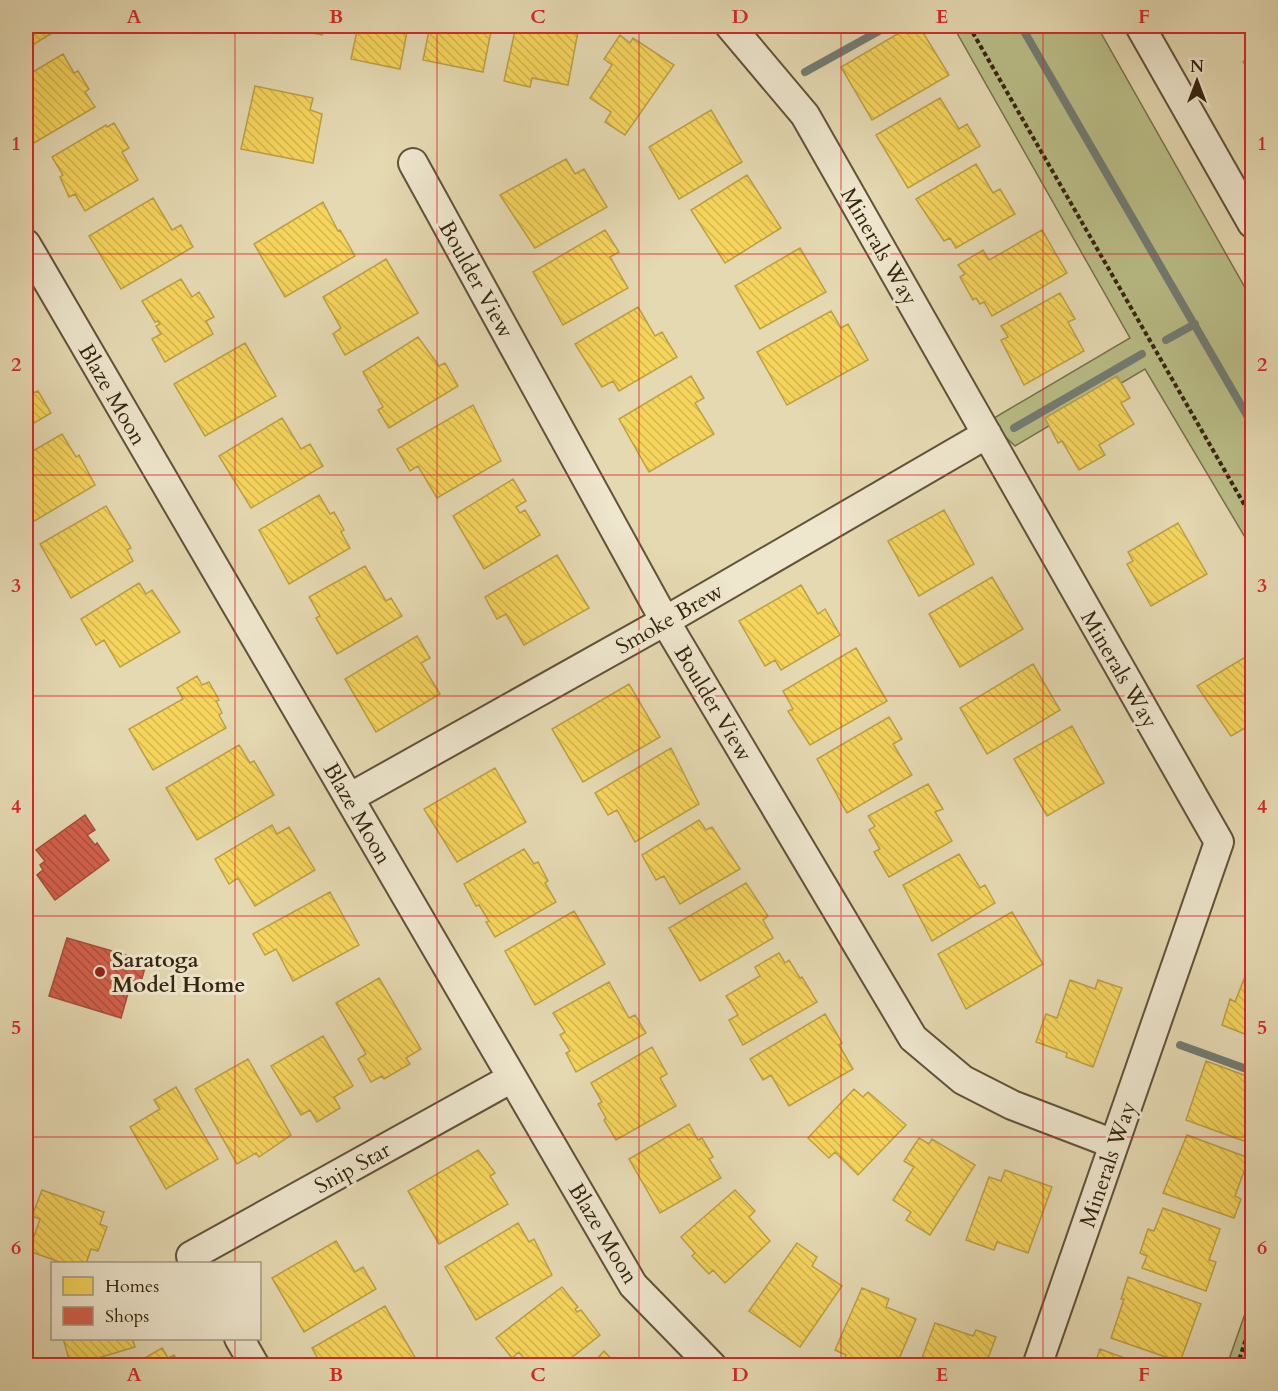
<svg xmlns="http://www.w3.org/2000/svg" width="1278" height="1391" font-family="Cardo,serif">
<defs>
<pattern id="homes-back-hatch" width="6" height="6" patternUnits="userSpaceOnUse" patternTransform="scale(1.5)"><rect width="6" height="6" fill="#f6d55c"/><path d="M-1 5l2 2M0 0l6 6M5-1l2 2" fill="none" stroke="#d4b74f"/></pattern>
<pattern id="shops-back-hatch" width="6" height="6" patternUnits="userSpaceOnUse" patternTransform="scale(1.5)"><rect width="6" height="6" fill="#d6604d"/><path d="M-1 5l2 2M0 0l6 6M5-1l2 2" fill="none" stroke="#ae4f3e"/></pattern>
</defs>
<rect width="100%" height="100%" fill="#e5d9b2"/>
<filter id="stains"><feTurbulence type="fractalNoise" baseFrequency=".00333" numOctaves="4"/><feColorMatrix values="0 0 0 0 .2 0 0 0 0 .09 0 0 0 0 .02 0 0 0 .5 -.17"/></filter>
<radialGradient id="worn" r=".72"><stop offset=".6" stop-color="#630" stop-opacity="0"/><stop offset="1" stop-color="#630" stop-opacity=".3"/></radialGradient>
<path fill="#babe88" stroke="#78724c" stroke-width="1.5" d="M953,26H1097L1252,300V549L1145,369L1015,446L989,421L1130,338Z
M1252,1294V1365H1227Z"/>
<path fill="url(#homes-back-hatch)" stroke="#bca045" stroke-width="1.5" d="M26,26H64L26,49Z
M274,26H324L322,35Z
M358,26H408L400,69L351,59Z
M430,26H492L483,72L423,60Z
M516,26H579L568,85L532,78L530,87L504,81Z
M911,26H919L949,75L872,120L841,67Z
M620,35L630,43L633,38L674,65L625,135L605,122L611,112L590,98L612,65L604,59Z
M63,54L74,73L78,71L89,89L85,92L95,107L34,143L26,128V76Z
M1252,55V75L1243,62Z
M255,86L313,98L310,110L322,114L313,163L241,149Z
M940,98L959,129L967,124L980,146L908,188L876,135Z
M711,110L742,162L679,199L649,147Z
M114,123L129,148L122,152L138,180L85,211L75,194L69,197L60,177L63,175L52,157L106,125L107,127Z
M566,159L575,174L584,169L607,207L535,248L500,195Z
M976,164L993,193L1000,189L1015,214L956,248L950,238L944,241L916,199Z
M747,175L781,228L725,263L691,210Z
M153,198L172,230L181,225L193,247L121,289L89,236Z
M323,202L338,231L340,230L355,256L285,297L254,244Z
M605,230L619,252L610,257L628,288L563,325L533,272Z
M1042,230L1067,273L992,316L984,302L980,304L976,298L973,300L960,277L965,274L958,265L983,250L989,260Z
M800,248L826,292L760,329L735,286Z
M386,259L418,313L345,355L333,334L341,328L323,297Z
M181,279L192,297L199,292L214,317L206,321L213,334L165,362L152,339L161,334L156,326L160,324L158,321L155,322L142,301Z
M1060,293L1075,319L1068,322L1084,351L1024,385L1001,340L1008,337L1001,326Z
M638,307L655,336L662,332L677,357L619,391L613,381L602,387L575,344Z
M831,311L841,328L848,324L868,360L787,405L757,352Z
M418,337L439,366L445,363L458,386L389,428L378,410L383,407L363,372Z
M245,343L276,396L205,436L174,384Z
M691,376L704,398L695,403L714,434L649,472L619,419Z
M1117,376L1130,398L1121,403L1134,424L1099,445L1105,455L1079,470L1062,441L1058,443L1045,418Z
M38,391L51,413L26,428V396Z
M473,405L501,461L437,498L418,466L410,471L397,449Z
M282,418L301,449L310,444L323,466L251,508L219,456Z
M62,434L76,457L79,455L95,485L26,526V455Z
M513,479L526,501L516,507L520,513L525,510L540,535L484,569L453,516Z
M319,495L330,514L334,512L344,530L341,532L350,548L289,584L259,530Z
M106,506L131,548L127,550L133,561L71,598L40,544Z
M944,510L974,564L919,596L888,541Z
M1178,523L1207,574L1151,606L1127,564L1133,561L1128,552Z
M557,555L589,608L524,645L506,614L497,619L485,597Z
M365,566L386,601L391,598L402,616L337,654L316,618L320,616L309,597Z
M992,577L1023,629L960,667L929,614Z
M139,583L146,594L152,590L180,632L120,667L104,640L96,645L81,619Z
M801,585L818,614L825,609L840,635L781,670L775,660L765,666L739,621Z
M417,636L430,658L421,663L440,694L376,732L345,679Z
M856,648L887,701L810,745L788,711L793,709L783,691Z
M1252,653V724L1231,736L1197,686Z
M1033,664L1060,710L987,754L960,708Z
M197,676L202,685L209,682L219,700L216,701L222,713L219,715L226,728L153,770L129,729L183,699L177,688Z
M629,684L660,737L583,782L552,729Z
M889,717L902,739L893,744L912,775L847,813L817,759Z
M1072,726L1104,783L1047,816L1014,759Z
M239,745L250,763L254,761L274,795L197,840L166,788Z
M671,748L699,804L635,842L617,810L608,815L595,793Z
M495,768L526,822L457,862L424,809Z
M928,784L943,809L935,812L952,841L889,877L874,852L880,849L869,830L875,826L868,816Z
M699,820L706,830L712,827L740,869L680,904L664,876L656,880L642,855Z
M272,825L277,834L289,827L315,870L255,906L238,878L229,884L215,859Z
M524,849L534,864L538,862L548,881L545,883L556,902L495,937L486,922L489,921L479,905L476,906L464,884Z
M959,854L980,888L985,885L995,903L932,941L903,885Z
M746,883L768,916L763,920L773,938L700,981L669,928Z
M330,892L359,945L293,981L276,949L265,955L253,934Z
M574,911L605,964L535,1005L505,951Z
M1012,912L1043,964L966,1009L938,954Z
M779,953L785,963L789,960L800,978L802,977L817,1002L743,1045L729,1020L738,1015L726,996L760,976L755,967Z
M1252,975V1037L1222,1025L1230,999L1235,1002L1244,979L1250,981Z
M379,978L421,1049L406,1058L410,1064L384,1079L382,1076L371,1082L358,1059L366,1054L336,1003Z
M1070,980L1095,989L1098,980L1122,988L1093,1067L1066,1057L1067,1053L1036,1042L1046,1014L1057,1018Z
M609,982L629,1018L635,1015L646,1033L576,1072L566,1053L570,1051L560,1035L565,1032L553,1013Z
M825,1014L838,1036L842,1043L839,1045L853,1069L789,1106L771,1075L763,1080L750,1059Z
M323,1036L353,1086L334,1097L340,1108L317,1122L310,1110L301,1115L271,1066Z
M652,1047L667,1074L660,1078L676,1106L616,1140L604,1120L606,1118L598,1104L602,1102L591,1083Z
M248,1059L291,1135L259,1157L256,1153L237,1164L195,1089Z
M1206,1061L1252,1078V1144L1186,1120Z
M176,1087L218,1159L166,1189L130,1127L160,1109L154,1100Z
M854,1089L863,1097L868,1092L906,1125L858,1175L835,1152L829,1158L808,1138Z
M689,1124L698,1140L702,1138L713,1157L709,1159L721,1178L660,1213L629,1159Z
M1187,1135L1249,1158L1235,1196L1241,1199L1234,1218L1163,1193Z
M919,1138L929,1144L932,1139L975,1165L930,1235L906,1220L911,1212L893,1200L914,1167L904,1161Z
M478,1150L495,1173L490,1176L508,1204L439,1244L408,1191Z
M1005,1170L1052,1187L1028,1253L997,1242L994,1250L966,1240L989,1177L1001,1181Z
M42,1190L104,1212L100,1224L107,1227L98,1251L91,1249L86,1264H65L29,1251L40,1219L32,1216Z
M735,1190L755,1211L749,1217L770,1241L725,1283L713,1270L709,1274L692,1256L695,1253L681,1237Z
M1163,1208L1220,1229L1209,1260L1216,1262L1206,1291L1142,1268L1147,1256L1140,1253L1148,1229L1154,1231Z
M518,1223L529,1242L534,1239L552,1275L476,1320L445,1267Z
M336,1241L355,1272L363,1267L376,1289L304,1332L272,1278Z
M797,1243L817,1257L812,1266L842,1286L800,1347L749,1311Z
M1128,1277L1201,1304L1180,1362L1111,1338L1124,1299H1121Z
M562,1287L578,1307L575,1309L577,1312L581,1310L600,1335L561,1366H530L519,1352L512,1358L496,1338Z
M862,1288L889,1299L886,1307L916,1319L896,1366L842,1365L846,1355L835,1350Z
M385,1306L416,1359L405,1366H322L312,1348Z
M935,1323L973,1336L976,1330L996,1337L985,1366H919Z
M63,1338H132L135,1347L71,1366Z
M162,1348L168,1358L174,1355L181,1366H131Z
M1100,1349L1146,1366H1094Z
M604,1351L618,1366H590Z"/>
<path fill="url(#shops-back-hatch)" stroke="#a64e3a" stroke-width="1.5" d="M85,815L95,830L87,835L95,845L97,843L109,860L55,900L37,875L43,870L40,865L45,861L36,850Z
M67,938L147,961L140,985L131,983L121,1018L49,996Z"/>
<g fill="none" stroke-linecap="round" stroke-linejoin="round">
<path stroke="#727d74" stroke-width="8" d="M1021,26L1252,424
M805,72L888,26
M1166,340L1195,324
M1014,428L1142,354
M1180,1045L1252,1071"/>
<g stroke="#615238" stroke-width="32">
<path id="minor" d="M730,26L805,115L1219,842L1037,1366
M1140,26L1252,223
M413,163L665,621L913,1038L963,1080L1012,1105L1114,1144
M26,244L633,1285L712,1366
M349,798L665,621L987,434
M195,1264L191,1256L512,1078
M239,1338L255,1366"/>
</g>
<path stroke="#35250f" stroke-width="4" stroke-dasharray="4.5 3" stroke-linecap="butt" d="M969,26L1252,518
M1237,1366L1252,1321"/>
<use href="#minor" stroke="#eee6cd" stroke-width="28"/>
</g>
<path fill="none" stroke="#d62828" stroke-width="1.5" stroke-opacity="0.55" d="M235,26V1264M437,26V1366M639,26V1366M841,26V1366M1043,26V1366M26,254H1252M26,475H1252M26,696H1252M26,916H1252M26,1137H1252M235,1338V1366"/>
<circle fill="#8f2418" stroke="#eee6cd" stroke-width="2" cx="100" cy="972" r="6"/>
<g text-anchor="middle" stroke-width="6" stroke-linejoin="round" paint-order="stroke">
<g font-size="22" fill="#35250f" stroke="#eee6cd">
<text transform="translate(880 246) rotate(60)" y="8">Minerals Way</text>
<text transform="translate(477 279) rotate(61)" y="8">Boulder View</text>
<text transform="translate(113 394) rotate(60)" y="8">Blaze Moon</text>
<text transform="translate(669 618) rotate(-30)" y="8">Smoke Brew</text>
<text transform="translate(1120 669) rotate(60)" y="8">Minerals Way</text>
<text transform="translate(714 703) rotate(59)" y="8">Boulder View</text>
<text transform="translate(358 813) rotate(60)" y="8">Blaze Moon</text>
<text transform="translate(1107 1164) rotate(-71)" y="8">Minerals Way</text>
<text transform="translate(352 1167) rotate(-29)" y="8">Snip Star</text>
<text transform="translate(604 1233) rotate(59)" y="8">Blaze Moon</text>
</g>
<g font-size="22" font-weight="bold" fill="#35250f" stroke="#eee6cd" text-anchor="start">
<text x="112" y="967">Saratoga<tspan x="112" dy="25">Model Home</tspan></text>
</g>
</g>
<rect width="1278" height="1391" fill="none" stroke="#e5d9b2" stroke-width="66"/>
<rect x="51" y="1262" width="210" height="78" fill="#eee6cd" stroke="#a49981" stroke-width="1.5"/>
<rect x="63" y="1277" width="30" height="18" fill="#f6d55c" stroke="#a49981" stroke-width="1.5"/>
<text x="105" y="1292" font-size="18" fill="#35250f">Homes</text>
<rect x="63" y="1307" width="30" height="18" fill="#d6604d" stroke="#a49981" stroke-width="1.5"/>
<text x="105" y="1322" font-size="18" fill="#35250f">Shops</text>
<g transform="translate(1197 81)" stroke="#eee6cd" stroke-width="4.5" paint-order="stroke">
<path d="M0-4.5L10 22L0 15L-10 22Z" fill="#35250f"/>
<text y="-9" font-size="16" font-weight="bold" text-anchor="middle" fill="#35250f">N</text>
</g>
<rect x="33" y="33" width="1212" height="1325" fill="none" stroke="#d62828" stroke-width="2"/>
<g font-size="20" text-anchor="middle" font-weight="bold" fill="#d62828">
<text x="134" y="23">A</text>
<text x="336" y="23">B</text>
<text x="538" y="23">C</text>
<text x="740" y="23">D</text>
<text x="942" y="23">E</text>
<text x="1144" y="23">F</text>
<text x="16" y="150">1</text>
<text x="1262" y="150">1</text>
<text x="16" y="371">2</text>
<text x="1262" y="371">2</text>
<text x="16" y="592">3</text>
<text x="1262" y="592">3</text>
<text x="16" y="813">4</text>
<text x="1262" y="813">4</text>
<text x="16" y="1034">5</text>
<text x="1262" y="1034">5</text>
<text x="16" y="1254">6</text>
<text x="1262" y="1254">6</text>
<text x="134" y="1381">A</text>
<text x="336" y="1381">B</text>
<text x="538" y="1381">C</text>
<text x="740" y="1381">D</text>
<text x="942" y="1381">E</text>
<text x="1144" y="1381">F</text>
</g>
<rect width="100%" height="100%" filter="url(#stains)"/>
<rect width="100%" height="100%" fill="url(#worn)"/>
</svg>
